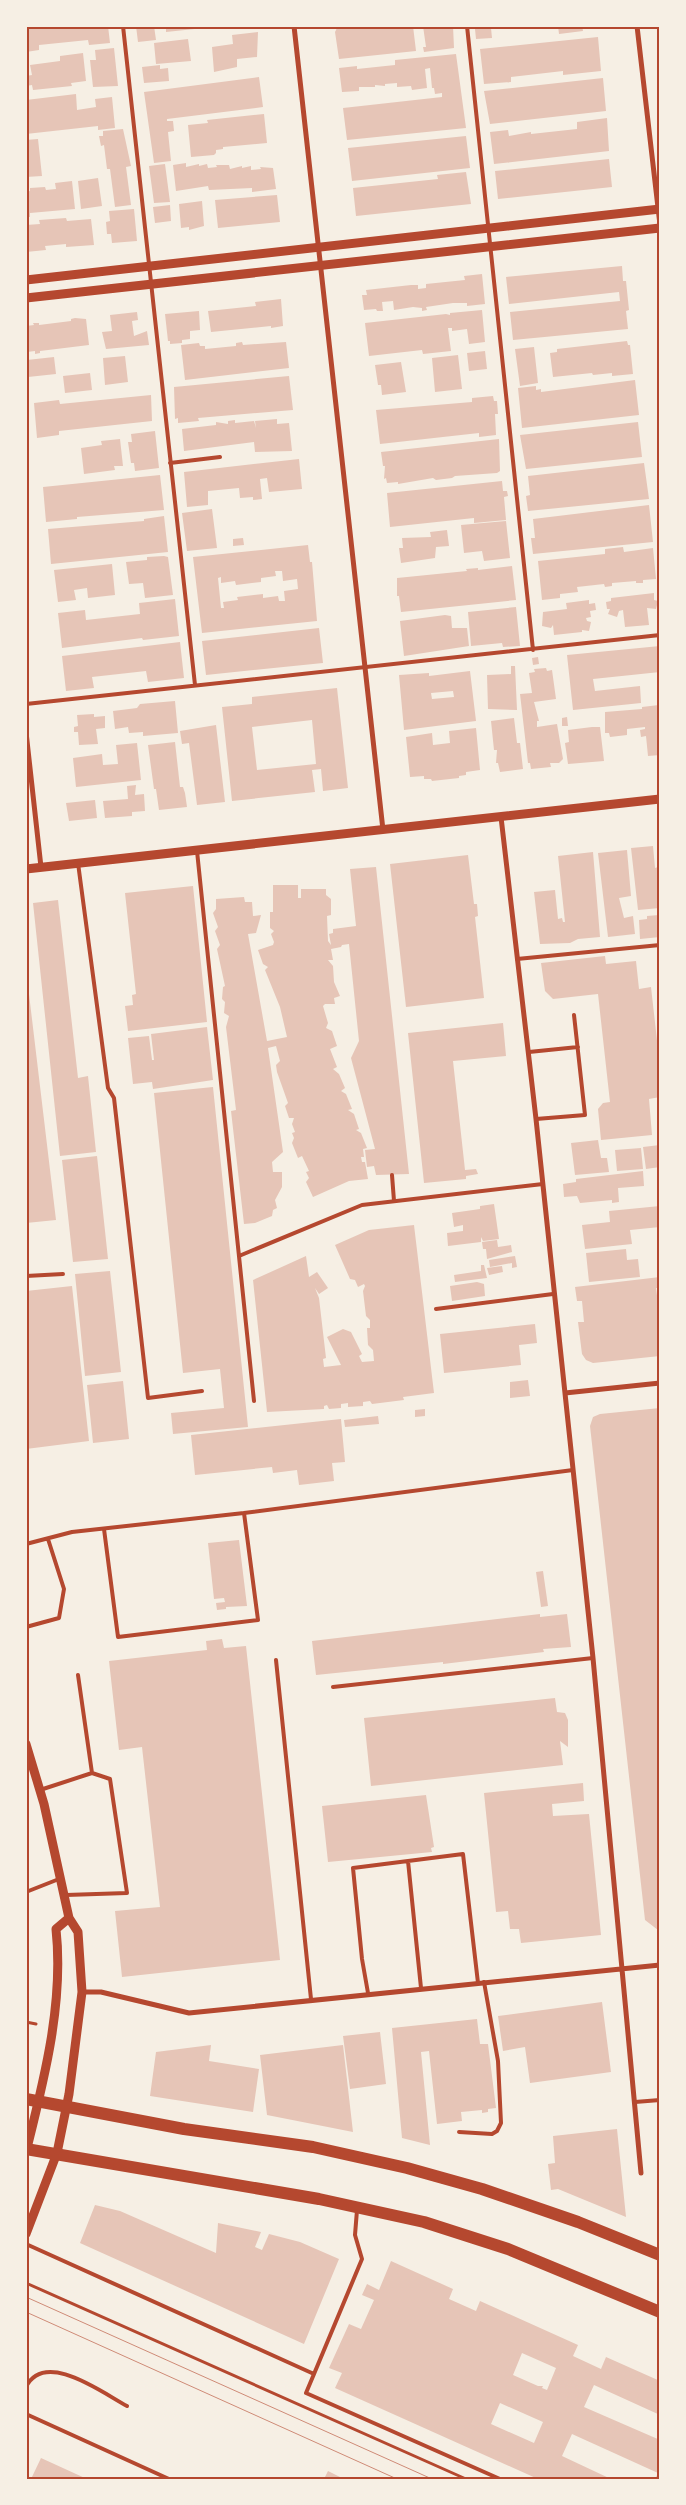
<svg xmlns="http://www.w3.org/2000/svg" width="686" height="2505" font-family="Barlow,sans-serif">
<rect width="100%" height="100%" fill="#f6efe4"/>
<path fill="#e6c5b7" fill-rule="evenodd" d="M26,26H108L110,43L89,45L88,40L39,45V50L26,52Z
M136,26H154L156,40L138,42Z
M166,26H204V28L166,32Z
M338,26H413L416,51L339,59L335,32Z
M423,26H453L454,48L424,52L423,47H426Z
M558,26H582L583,31L559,34Z
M491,28L492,38L476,39L475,29Z
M258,32L257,57L237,59V67L214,72L212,47L233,44L232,35Z
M598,37L601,71L563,75V71L511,77V82L484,84L480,49Z
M188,39L191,61L156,64L154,43Z
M114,48L118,86L93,87L90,60H96L95,50Z
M83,53L86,81L71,83L72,86L33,90L32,85L26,86V76L32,75L30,65L60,61V56Z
M456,54L466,128L347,140L343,108L442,97V93L435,94L434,88H432L430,68L425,69L427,88L412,90L411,86L397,87V83L385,84V86L375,85V87H359V91L342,92L339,68L357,66V69L395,65V60Z
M160,65V69L168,68L169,81L144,83L142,67Z
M259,77L263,107L167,119V121H173L174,131L168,132L171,161L154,163L144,92Z
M603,78L606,111L490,124L484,91Z
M76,94L77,110L96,107L95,99L112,97L115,128L98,130V126L26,134V100Z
M264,114L267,143L223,147V149L216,150V153L214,155L191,157L188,125L208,123L207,120Z
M607,118L609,151L494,164L490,132L508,130L509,136L531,132V134L577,129V122Z
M123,129L131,166L126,167L131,205L115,207L110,169H107L104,145L101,146L99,136H103V131Z
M466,136L470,168L352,181L348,148Z
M38,139L42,176L26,177V140Z
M609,159L612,187L498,199L495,171Z
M186,163V167L199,164V166L207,164L208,168L217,167L216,165H229L230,169L242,166V168L251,166V170L261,169L260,167L273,168L276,189L252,192V188L209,190L208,186L176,191L173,165Z
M165,164L170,202L154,203L149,166Z
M466,172L471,204L356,216L353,188L438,179L437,175Z
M98,178L102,206L81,209L78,181Z
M72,181L75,209L30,213V217H26V192L30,191V188L45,187L46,190L56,189L55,183Z
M277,195L280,222L218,228L215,200Z
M202,201L204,226L189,230V227L181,228L179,204Z
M170,205L171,221L155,223L153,207Z
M134,209L137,241L112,243L111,234H107L106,222L110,221L109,211Z
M66,218L67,221L91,219L94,245L66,247V244L45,246L46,250L26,252V225L40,224L39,220Z
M622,266L623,281H626L629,310L626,311L628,329L513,340L510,312L620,301L619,292L509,304L506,277Z
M482,274L485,304L467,306V303H453L426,307L427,310L422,311V308L413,307L394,310L393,301L382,302L383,311H377L376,309L364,310L362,295H367L366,290L411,285H418V289L426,288V284L465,280L464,276Z
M281,299L283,326L271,328V326L211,332L208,311L256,306L255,302Z
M482,310L485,342L469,344L467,329L452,331V328H448L451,351L423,354L422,350L369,356L365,323L446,314L450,315V313Z
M199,311L200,330L190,331V339L182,340V343L170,344V341H168L165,314Z
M137,312L138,320L132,321L134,336L147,331L149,345L106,349L102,332L112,331L110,315Z
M75,318L86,319L89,345L40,351V353L35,354V351L27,352L26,326L34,325L33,323H39V325L71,321V319Z
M627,341L628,345H630L633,374L612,376V373L593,375L592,373L553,377L550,353L557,352V349Z
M242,342L243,345L286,342L289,368L185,380L181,345L199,343L200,346H205V349L236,346V343Z
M534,347L538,383L520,386L515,349Z
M485,351L487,369L469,371L467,353Z
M458,355L462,389L435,392L432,358Z
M125,356L128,382L105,385L103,358Z
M54,357L56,374L28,377L27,360Z
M401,362L406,392L382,395L381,385H378L375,365Z
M90,373L92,390L65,393L63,376Z
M289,376L293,410L198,418L199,421L178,423V418L175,419L174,387Z
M635,380L639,415L522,428L518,388L536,386V390L541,389V392Z
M151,395L152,421L59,431V435L37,438L34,403L59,400L60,404Z
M493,396L494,401H497L498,414H495L496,435L479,437V433L380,444L376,410L472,402V398Z
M277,419V424L289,423L292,451L255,452L254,442L184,451L182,429L216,425V422L228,424V421L235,420V423L254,421L256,428L255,421Z
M638,422L642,457L526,469L520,435Z
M155,431L159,468L135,471L134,463H131L128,442H132L131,434Z
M120,439L123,466H114L115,470L84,474L81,448L102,445L101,441Z
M499,439L500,471L497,473L455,476L452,478L436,480L433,478L398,484V482L387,483L386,478L384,479L385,466H383L381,452Z
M299,459L302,489L269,492L267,478L260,479L262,499L253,500V497L240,498L239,488L208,491V505L187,507L184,472Z
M644,463L649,499L528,511L526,496L530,495L528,476Z
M160,475L164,510L77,517V519L46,522L43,487Z
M502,481L503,491H507L508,496L504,497L506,520L474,523V518L390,527L387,493Z
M649,505L653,542L533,554L531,538H535L533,519Z
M212,509L217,548L187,551L182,513Z
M164,516L168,552L51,564L48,529L144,521V519Z
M506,521L510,558L484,561L482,551L464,553L461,525Z
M447,530L449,546L436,547L435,558L401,563L399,548H403L402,538L431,537L430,532Z
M243,538L244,545L233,546V539Z
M308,545L310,562H312L317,621L202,633L193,557ZM275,571H282L283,581L297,579L298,589L284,591L285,601H279L278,596L263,598V594L237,597L238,600L223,602L224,608H221L218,578L221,577V583L235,581L236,585L261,582V578L276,576Z
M623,547L624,552L653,548L656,579L643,580V583H636V581L612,583V586L605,587L604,584L577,587L578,592L560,594V598L542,600L538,561L605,554V549Z
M164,556L168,557L173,595L145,598L143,583L129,584L126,562L147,560V557Z
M112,564L115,595L88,598L87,588L74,590L76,600L58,602L54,570Z
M512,566L516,600L401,612L399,596H397V578L467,571L466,569L478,568V570Z
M654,593V600L658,601L656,609L647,608L649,625L625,627L623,610L619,611L617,617L608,614L610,609H607L606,602L611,601V598Z
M175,599L179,636L143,640L142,638L62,648L58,613L85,610L86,620L140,614L139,603Z
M589,600V604L595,603L596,610L590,611L591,617L586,618L587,621L591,622L589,631L582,630V632L554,635L553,625L551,628L542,626L543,612L567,609L566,603Z
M516,607L520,646L503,647L502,643L471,646L468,612Z
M445,615L451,616L452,628H467L469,646L404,656L400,621Z
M319,628L323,663L206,675L202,641Z
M180,642L184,678L148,682L146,671L92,677L94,688L66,691L62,656Z
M660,646V672L593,679L595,691L640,686L641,703L573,710L567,655Z
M538,657L539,664L533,665L532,658Z
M511,666H515L517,710L488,709L487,675L511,674Z
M546,668L547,671L552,670L556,699L534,702L539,721H537V727L557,724L563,759L559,763H550L551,767L531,769L530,763H528L520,694L532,693L529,673L535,672L534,669Z
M470,671L476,721L404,730L399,675L429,673V676ZM453,691L454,697L432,699L431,693Z
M337,688L348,788L323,791L321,769L312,770L315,792L232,801L222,707L252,704V697ZM312,720L316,764L257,770L252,727Z
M175,701L178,733L143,736V732L129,733L128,727L115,729L113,711L137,708L140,704Z
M659,705L660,755L648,756L646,736L641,737L640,730L645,729V727L627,729V735L610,737L609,733H605V712L642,709V707Z
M94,714V717L105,716V728L96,729L98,744L79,745L78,732H74V727L78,726L77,715Z
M567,717L568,726H562V718Z
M514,718L517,743H520L523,769L500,772L498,763H496L497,750H494L491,721Z
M216,725L225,802L197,805L189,743L182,744L180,731Z
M592,727H600L604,761L568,764L565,743L569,742L568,730Z
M476,728L480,770L466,772V775L459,776V778L432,781L431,779H424V776L410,777L406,737L432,733L433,745L450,743L449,731Z
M175,742L180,787H183L185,793L187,807L159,810L156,789H154L148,745Z
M137,743L141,780L76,787L73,758L102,754L103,765L118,764L116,745Z
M136,785L135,795L144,794L145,811L132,812V816L105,818L103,801L128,799L127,786Z
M95,800L97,818L69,821L66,803Z
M653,846L655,868L658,867L660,880V908L638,910L631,848Z
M627,850L631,896L619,898L624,918L633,916L635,934L608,937L598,853Z
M593,852L600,937L578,939L570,943L540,944L534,892L555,890L558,919L562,918L563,922H565L558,856Z
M468,855L474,904H477L478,916L475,917L484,998L406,1007L390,864Z
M376,867L409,1174L376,1175L374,1166L367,1167L365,1150L375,1149L351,1058L359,1041L349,944L342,945L341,947L331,949L333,960H328L333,966L334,982L340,996L334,998L335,1004H325L323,1006L328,1023L326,1028L332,1031L337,1046L330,1049L337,1067L333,1069L339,1074L345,1088L341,1091L346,1094L352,1109L348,1110L354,1114L359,1129L356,1130L361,1133L367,1148L363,1149L364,1157H361L362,1162H365L368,1179L349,1181L313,1197L306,1182L309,1178L306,1172L309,1171L302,1156L298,1158L292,1143L294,1138L292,1133L295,1132L292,1124L294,1118H289L285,1106L288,1103L277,1072L276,1065L280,1061L276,1046L268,1048L283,1152L272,1162L273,1172H282V1187L275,1200L277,1208L273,1210L272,1216L255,1223L244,1224L231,1111L236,1110L226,1027L229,1016L224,1013L225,1002L222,999L223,987L225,986L217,949L220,945L215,931L218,927L213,913L216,909V899L244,897L245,902H252L253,916L261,915L256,933L248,934L267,1041L287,1037L280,1007L265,970L268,967L263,964L258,950L273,945L274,942L271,934L274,931L270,928V912H273V885H298V898H301V889H326V895L331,899V915L327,916L328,941L331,945L329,934L333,933V929L356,926L350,869Z
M193,886L207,1022L128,1031L125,1006L133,1005L132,995L136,994L125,893Z
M58,900L78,1078L88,1076L96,1152L60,1156L33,903Z
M659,915L660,937L640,939L639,920L647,919V916Z
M605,956L606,964L636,961L639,989L651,987L660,1067V1097L649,1099L652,1135L601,1140L598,1109L603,1103L610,1102L598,994L553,999L545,991L541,963Z
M26,969L56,1220L26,1223Z
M503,1023L506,1056L453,1061L465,1170L476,1169L478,1174L466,1176V1179L424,1183L408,1033Z
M207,1027L213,1080L153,1089L152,1082L133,1084L128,1038L149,1036L152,1060H154L151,1034Z
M213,1087L248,1427L173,1434L171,1413L224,1408L220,1369L183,1373L154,1093Z
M598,1140L601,1158H607L609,1172L575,1175L571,1143Z
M660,1145V1167L646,1169L643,1147Z
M641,1148L643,1169L617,1171L615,1150Z
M97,1156L108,1259L73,1262L62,1160Z
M643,1171L644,1186L618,1188L619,1202L612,1203V1200L580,1203L577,1196L564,1197L563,1184L576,1182V1179Z
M494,1204L499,1239L483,1241L481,1237V1242L448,1246L447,1233L463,1231V1225L454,1227L452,1213L480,1209V1206Z
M660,1206V1227L630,1230L632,1244L585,1249L582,1225L610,1222L609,1211Z
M414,1225L434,1393L403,1397L404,1400L372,1404L370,1401L363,1402V1406L348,1407V1403L341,1404V1408L329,1409L327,1405L324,1406V1409L267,1412L253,1280L306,1256L309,1277L317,1272L328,1288L319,1294L315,1288L319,1298L326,1358L323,1359L324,1367L341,1365L327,1337L343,1329L351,1332L362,1354L359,1356L362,1362L374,1361L373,1350L368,1345L367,1328H370V1320L366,1316L363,1291L365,1286L364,1284L358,1287L355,1280L350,1279L335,1245L369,1230Z
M497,1240L498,1247L511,1245L512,1252L487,1259L486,1249H483L482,1242Z
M626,1249L627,1260L638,1259L640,1277L589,1282L586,1253Z
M515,1256L517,1267L512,1268V1263L490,1267L489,1260Z
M481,1265H484L487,1278L455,1282L454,1275L481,1271Z
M502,1266L503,1272L489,1275L487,1268Z
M110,1271L121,1372L85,1376L75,1274Z
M660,1277V1288H656L658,1303H660V1356L593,1363L586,1360L582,1354L578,1322H584L582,1301H577L575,1287Z
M477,1282L484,1284L485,1296L452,1301L450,1286Z
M72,1286L89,1441L26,1449V1291Z
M535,1324L537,1343L519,1345L521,1365L444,1373L440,1334Z
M528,1380L530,1396L510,1398V1382Z
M123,1381L129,1439L93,1443L87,1385Z
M660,1408V1929L658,1930L645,1920L590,1426L593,1417L600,1414Z
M425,1409V1416L415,1417V1410Z
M378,1416L379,1424L345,1427L344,1420Z
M341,1419L345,1462L332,1463L334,1481L299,1485L297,1470L273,1473L272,1467L195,1475L191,1435Z
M239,1540L247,1606L226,1607V1609L217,1610L216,1603L225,1602L224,1598L214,1599L208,1543Z
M543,1571L548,1606L541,1607L536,1572Z
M540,1614V1617L567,1614L571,1647L543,1649L544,1652L443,1664V1662L316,1675L312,1641Z
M222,1639L224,1648L246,1646L280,1960L122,1977L115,1911L160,1907L142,1747L119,1750L109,1661L207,1650L206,1641Z
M555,1698L557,1712L565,1713L568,1720V1747L560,1741L563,1765L371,1786L364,1718Z
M583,1783L584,1801L552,1804L553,1816L589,1814L601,1935L521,1943L519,1929H510L508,1911L496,1912L484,1793Z
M426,1795L434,1847L431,1848L432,1852L328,1862L322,1806Z
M602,2002L611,2072L530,2083L525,2047L503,2051L498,2016Z
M477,2019L480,2044H488L496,2108L488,2109V2112L482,2113V2110L461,2112L462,2121L437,2124L429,2051L421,2052L430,2145L402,2138L392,2028Z
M380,2032L386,2084L350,2089L343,2036Z
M211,2045L209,2061L259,2069L253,2112L150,2096L156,2052Z
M343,2045L353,2132L267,2115L260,2055Z
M617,2129L626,2217L558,2189L551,2190L548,2164L555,2163L553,2136Z
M95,2205L120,2211L216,2253L218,2223L261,2232L255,2247L262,2250L269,2234L300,2242L339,2259L304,2344L80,2243Z
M391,2261L453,2289L449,2299L476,2311L480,2301L578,2345L573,2356L601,2369L606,2357L660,2381V2415L594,2385L584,2407L660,2440V2479H655L658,2473L572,2434L562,2456L611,2479H538L335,2388L342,2373L329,2368L349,2324L361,2329L374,2300L362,2295L367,2284L379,2290ZM522,2353L556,2368L547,2390L542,2388L543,2386H538L513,2375ZM500,2403L543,2422L534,2443L491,2424Z
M41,2458L87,2479H31Z
M328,2471L344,2479H324Z"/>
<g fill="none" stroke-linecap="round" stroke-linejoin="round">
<path stroke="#b5482f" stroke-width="3" d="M26,2022L36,2024
M26,2283L466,2479"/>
<path stroke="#b5482f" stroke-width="4" d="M123,26L195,685
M467,26L533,650
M170,463L220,457
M26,704L660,635
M197,851L254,1401
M78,863L108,1088L114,1098L148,1398L202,1391
M517,959L660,945
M529,1052L578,1047
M536,1119L585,1115L574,1015
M392,1175L394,1201
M239,1256L362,1205L543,1184
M26,1276L63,1274
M436,1309L553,1294
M104,1529L118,1637L258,1620L244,1513
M26,1544L72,1532L244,1513L573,1470
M26,1627L59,1618L64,1589L48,1539
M276,1660L311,1999
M333,1687L593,1658
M40,1790L92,1773L78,1675
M408,1861L421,1988
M26,1892L59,1879
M66,1895L127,1893L110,1779L92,1773
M368,1993L362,1959L353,1868L463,1854L478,1983
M635,2102L660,2100
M459,2132L492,2134L497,2131L501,2123L498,2061L484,1982
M26,2244L314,2374L362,2259L355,2235L357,2210
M314,2374L306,2393L500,2479
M26,2387C45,2349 104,2394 127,2406
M26,2414L169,2479"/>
<path stroke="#b5482f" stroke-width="5" d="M294,26L383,830
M637,26L660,225
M26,732L41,867
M501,817L536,1119L593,1658L641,2173
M565,1393L660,1383
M82,1992H101L189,2013L660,1965"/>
<path stroke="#b5482f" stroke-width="9" d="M26,280L660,209
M26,298L660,228
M26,869L660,799
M26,1744L44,1804L69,1918L78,1932L82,1992L69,2094L57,2153L26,2234
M26,2152C44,2080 64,2003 56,1929L69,1918"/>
<path stroke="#b5482f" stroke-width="12" d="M26,2099L184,2129L313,2147L407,2168L482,2189L578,2222L660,2255
M26,2149L319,2199L424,2222L508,2249L660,2312"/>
<path stroke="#cf8b77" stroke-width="1" d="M26,2297L432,2479
M26,2312L397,2479"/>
</g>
<rect width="686" height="2505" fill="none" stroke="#f6efe4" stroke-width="55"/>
<rect x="28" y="28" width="630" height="2450" fill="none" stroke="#b5482f" stroke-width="2"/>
</svg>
